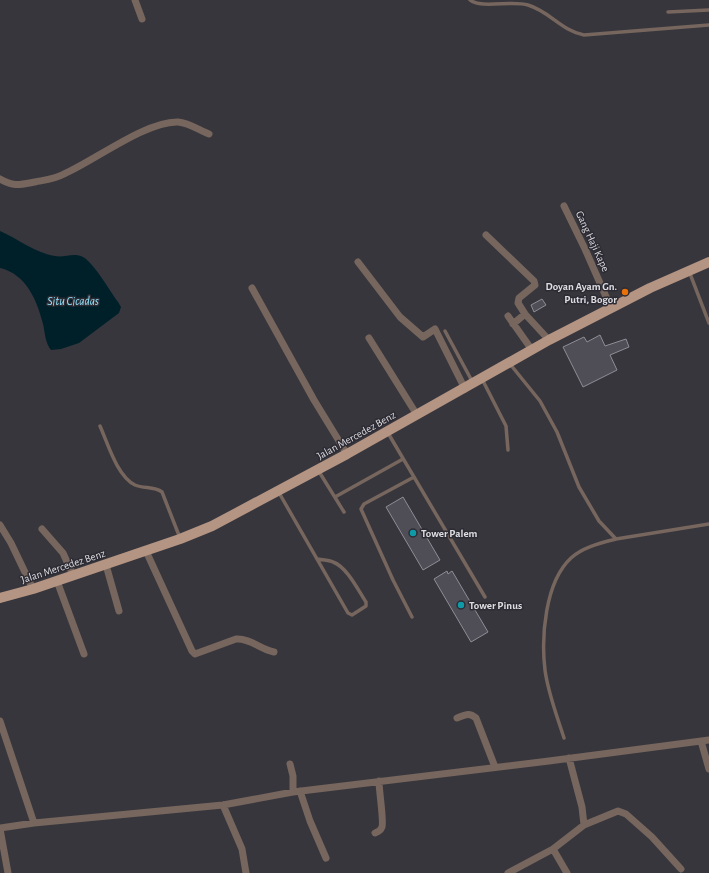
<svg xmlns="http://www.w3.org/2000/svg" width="709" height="873" font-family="'Alegreya Sans',sans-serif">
<rect width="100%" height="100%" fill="#37363d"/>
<path fill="#002029" d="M0,231C18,239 36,253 55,256C64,258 74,252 83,257C94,263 110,291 118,302L121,307L119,313L79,343L61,349L51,350C45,343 45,332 43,324C37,300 26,274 0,268Z"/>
<path fill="#4f4e56" stroke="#8f8d96" d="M542,299L546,305L534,312L531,305Z
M600,335L605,346L626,339L629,347L610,355L617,370L583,387L563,347L584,337L587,342Z
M403,497L440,560L423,570L386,507Z
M447,571L448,574L452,571L488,632L471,642L434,579Z"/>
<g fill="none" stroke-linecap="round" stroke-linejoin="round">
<path stroke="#76665d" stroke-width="3.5" d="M470,0C481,9 512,0 528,5C549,11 562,31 584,35L709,25
M668,12L709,10
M689,271L709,323
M445,331L472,381
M510,364L540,401L557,432L579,487L599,521L616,539L709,524
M482,379L506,426L508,450
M100,426C108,444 117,476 135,485C144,489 154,486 162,492L180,538
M388,433L485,597
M318,470L344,512
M278,491L348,613L352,615L366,606V602C358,590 347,567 333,562C329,560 322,560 317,559
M335,497L403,459
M412,617L393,580L361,509L364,504L414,477
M564,738C557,716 548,693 545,670C541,637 545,582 571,558C583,547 601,543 616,539"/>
<path stroke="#76665d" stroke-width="7" d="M135,0L142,19
M0,179C14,187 19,185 35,182C45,180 55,179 64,174C94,161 146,121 178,122C189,123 199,130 209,134
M564,206L585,249L611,308
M486,235L534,281L535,285L519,298L518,303L525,314L549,340
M358,262L400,317L423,337L435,329L465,389
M252,288L314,400L347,454
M508,316L532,350
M513,324L525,314
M369,338L417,415
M0,525L11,543L33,589
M42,529L63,553L73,575
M146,551L192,651L195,654L236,639C250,638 260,649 274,652
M106,565L119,611
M57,581L84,654
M457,718C465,715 469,712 476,718L495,767
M0,721L34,823
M701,741L709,769
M569,758L582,807L584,825
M290,764L293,776V792
M300,791L310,821L326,858
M223,805L242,849L246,873
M0,828L34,823L223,805L293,792L549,761L709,740
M0,829L8,873
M375,833C378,832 381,830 382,827C384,821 379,791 379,781
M553,849L567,873
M508,873L553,849L584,825L618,811L626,814L652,837L681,869"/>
<path stroke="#b49482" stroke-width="10" d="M0,598L33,589L180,539L212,526L347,454L549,340L650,288L709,262"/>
</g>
<circle fill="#e8710a" stroke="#2d2b33" stroke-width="1.5" cx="625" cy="292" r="4"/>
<g fill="#0f9aa8" stroke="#2d2b33" stroke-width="1.5">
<circle cx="413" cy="533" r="4"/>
<circle cx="461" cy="605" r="4"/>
</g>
<g text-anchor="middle" stroke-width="3" stroke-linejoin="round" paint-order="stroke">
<g font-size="11" fill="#dddce1" stroke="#2d2b33">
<text transform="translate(593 241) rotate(65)" y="4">Gang Haji Kape</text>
<text transform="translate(356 435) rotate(-29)" y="4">Jalan Mercedez Benz</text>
<text transform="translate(63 566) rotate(-18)" y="4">Jalan Mercedez Benz</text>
</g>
<g font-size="11" font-weight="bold" fill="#dddce1" stroke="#2d2b33" text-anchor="start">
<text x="617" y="290" text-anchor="end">Doyan Ayam Gn.<tspan x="617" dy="13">Putri, Bogor</tspan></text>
<text x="421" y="537">Tower Palem</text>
<text x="469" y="609">Tower Pinus</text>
</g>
<g font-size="12" font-style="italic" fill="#93e4fb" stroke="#2d2b33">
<text x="73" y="305">Situ Cicadas</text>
</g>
</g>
</svg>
